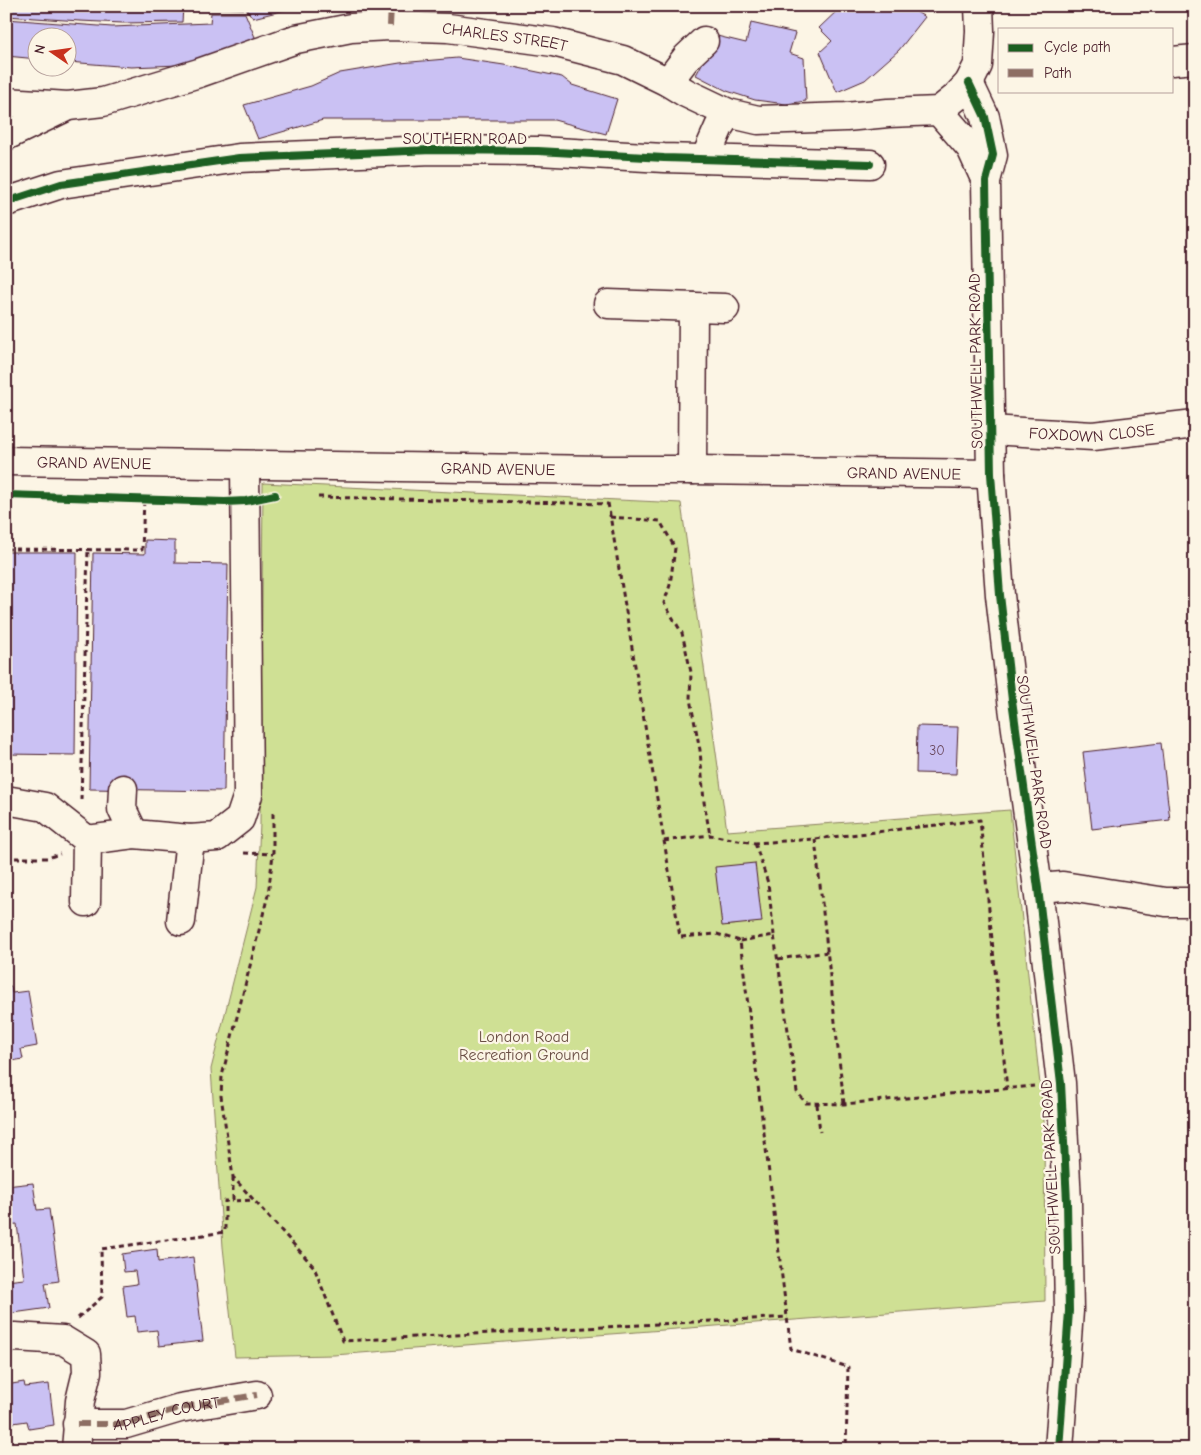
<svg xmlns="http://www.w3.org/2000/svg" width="1201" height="1455" font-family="'Comic Neue',sans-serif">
<rect width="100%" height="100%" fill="#fcf5e5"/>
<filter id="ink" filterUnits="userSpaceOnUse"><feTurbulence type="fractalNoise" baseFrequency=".02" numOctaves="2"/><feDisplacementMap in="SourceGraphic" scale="10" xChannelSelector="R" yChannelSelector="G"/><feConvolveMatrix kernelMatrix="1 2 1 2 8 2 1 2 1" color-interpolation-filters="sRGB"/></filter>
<g filter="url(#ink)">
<path fill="#cfe094" stroke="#8c8060" d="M263,483L681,503L727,831L1010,810L1044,1121L1045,1301L334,1355L235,1357L223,1247L211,1069L257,887L260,824Z"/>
<path fill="#cac1f3" stroke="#4a1f2b" d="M6,6H301L253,18L246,9L183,7L182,22L123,23L80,21L6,16Z
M513,6H702V8Z
M842,6H862L864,9L868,6H906L925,17L899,50L865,80L837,92L820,52L832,41L819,28Z
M211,13H245L257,42L225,63L131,67L68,62V38H38V59L6,56V19L112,27L210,23Z
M751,23L795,33L789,53L804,58L806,101L786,104L755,100L727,91L696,75L717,36L746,43Z
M457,58L504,65L562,77L572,85L617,99L606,134L554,120H323L258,139L244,105L311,86L340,73L400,63Z
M145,540L175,541V563L228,564L224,791L89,789L93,553L145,554Z
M6,552H77L75,755L6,754Z
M917,726L958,727L956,774L916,773Z
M1161,743L1170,820L1092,829L1083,752Z
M755,863L762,922L722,926L715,867Z
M6,986H11L12,993L28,991L37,1046L21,1049L23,1059L6,1062Z
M33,1183L37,1210L49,1209L59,1281L45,1283L49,1308L6,1314V1281L24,1279L17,1224L6,1225V1186Z
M157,1249L158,1262L193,1257L203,1341L159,1346L157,1330L137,1332L135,1316L127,1317L123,1286L137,1284L135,1271L124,1272L122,1254Z
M24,1382L25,1387L49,1384L54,1425L29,1429L27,1421L6,1424V1385Z"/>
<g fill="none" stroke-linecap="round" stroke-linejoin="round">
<g stroke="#4a1f2b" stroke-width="31">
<g id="minor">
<path d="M1172,61L1195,59"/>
<path d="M668,82L687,57L704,41"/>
<path d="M969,83L985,117L993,155L986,181L991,474L1000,595L1012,700L1038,888L1061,1083L1067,1202L1069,1311L1059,1449"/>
<path id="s1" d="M6,102L68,106L103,102L199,73L296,39L351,28L390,26L448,28L553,42L623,60L668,82L686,93L728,113L758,120L846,117L888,113L939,111"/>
<path d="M939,111L955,98L969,83L978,65L980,31L979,6"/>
<path d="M939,111L971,148L986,181"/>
<path d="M6,136L64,108"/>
<path d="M705,159L719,127L728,113"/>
<path d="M6,202L61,184L239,158L432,150L538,151L664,158L870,164"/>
<path d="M608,304L725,308"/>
<path id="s2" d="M990,430L1093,436L1195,424"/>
<path id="s3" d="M6,461L605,470H692L991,474"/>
<path d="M692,470L693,307"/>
<path d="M123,789L122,809L134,834"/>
<path d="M6,800L45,807L87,840"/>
<path d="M1038,888L1063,886L1166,902H1195"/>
<path d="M86,902L87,840L134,834L190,839L217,837L240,819L248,795L245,465"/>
<path d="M181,921L190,839"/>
<path d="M6,1338L15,1337L63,1340L86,1354L87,1372L80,1401L76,1449"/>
<path d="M77,1424H126L180,1408L257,1395"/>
</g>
</g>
<path stroke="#4a1f2b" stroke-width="3" stroke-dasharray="5 4" stroke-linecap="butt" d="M318,497L608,504
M608,503L680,937L717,934L740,941L791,1349L848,1367L846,1449
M610,517L660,521L675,548L670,585L664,603L682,633L691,672L690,699L700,750L704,802L710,835
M6,549L142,550L144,499
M81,800L88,549
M273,813V854L268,895L222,1076L221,1096L233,1177L314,1267L343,1341L788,1317
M815,839L844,1104
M664,841L710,835L755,843L815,839L980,820L1007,1089
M755,843L768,883L774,935
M244,853L273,854
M6,858H47L60,854
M740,941L774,935L797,1092L806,1103L844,1104L1034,1086
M778,959L828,952
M817,1104L820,1132
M233,1177V1201L254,1200
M78,1318L102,1297L101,1249L225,1232V1201H233"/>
<use href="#minor" stroke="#fcf5e5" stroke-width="28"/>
<g stroke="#8d6e63" stroke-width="6" stroke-dasharray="12 6" stroke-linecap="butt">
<path d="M390,26L391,6"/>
<path id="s4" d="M77,1424H126L180,1408L257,1395"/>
</g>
<g stroke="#fcf5e5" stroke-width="11">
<path id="cycleway" d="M969,83L985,117L993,155L986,181L991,474L1000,595L1012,700L1038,888L1061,1083L1067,1202L1069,1311L1059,1449
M6,202L61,184L239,158L432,150L538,151L664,158L870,164
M6,495L225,502L246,501L275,495"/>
</g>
<use href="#cycleway" stroke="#1b5e20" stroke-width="8"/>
</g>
</g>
<g text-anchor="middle" stroke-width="4.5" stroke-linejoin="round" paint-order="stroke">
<g font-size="14" fill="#6a485d">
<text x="937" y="755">30</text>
</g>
<g font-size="16" fill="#4a1f2b" stroke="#fcf5e5">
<text dy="6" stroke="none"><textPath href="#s1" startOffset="511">CHARLES STREET</textPath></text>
<text x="465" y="144">SOUTHERN ROAD</text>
<text transform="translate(975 361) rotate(-91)" y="6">SOUTHWELL PARK ROAD</text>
<text dy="6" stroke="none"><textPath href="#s2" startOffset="102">FOXDOWN CLOSE</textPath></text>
<text dy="6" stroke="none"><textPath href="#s3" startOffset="88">GRAND AVENUE</textPath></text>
<text dy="6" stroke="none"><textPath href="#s3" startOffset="492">GRAND AVENUE</textPath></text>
<text dy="6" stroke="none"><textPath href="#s3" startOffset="898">GRAND AVENUE</textPath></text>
<text transform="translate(1035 762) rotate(82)" y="6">SOUTHWELL PARK ROAD</text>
<text transform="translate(1050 1167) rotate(-93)" y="6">SOUTHWELL PARK ROAD</text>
<text dy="6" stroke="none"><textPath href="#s4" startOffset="91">APPLEY COURT</textPath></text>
</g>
<g font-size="16" fill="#6b4f45" stroke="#fcf5e5">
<text x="524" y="1042">London Road<tspan x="524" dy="18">Recreation Ground</tspan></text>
</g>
</g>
<rect width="1201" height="1455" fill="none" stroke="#fcf5e5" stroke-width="25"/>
<rect x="12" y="12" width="1176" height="1430" fill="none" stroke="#4a1f2b" stroke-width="2" filter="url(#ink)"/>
<rect x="998" y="28" width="175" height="65" fill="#fcf5e5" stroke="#b59f9b"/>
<rect x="1008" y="44" width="25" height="8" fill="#1b5e20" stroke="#b59f9b"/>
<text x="1044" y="52" font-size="15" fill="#4a1f2b">Cycle path</text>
<rect x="1008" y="69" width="25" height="8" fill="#8d6e63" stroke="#b59f9b"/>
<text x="1044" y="78" font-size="15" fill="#4a1f2b">Path</text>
<g transform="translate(52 52) rotate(283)"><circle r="24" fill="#fcf5e5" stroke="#b59f9b"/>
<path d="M0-4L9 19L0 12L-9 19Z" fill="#c8321e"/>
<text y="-8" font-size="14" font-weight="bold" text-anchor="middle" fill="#4a1f2b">N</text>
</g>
</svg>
